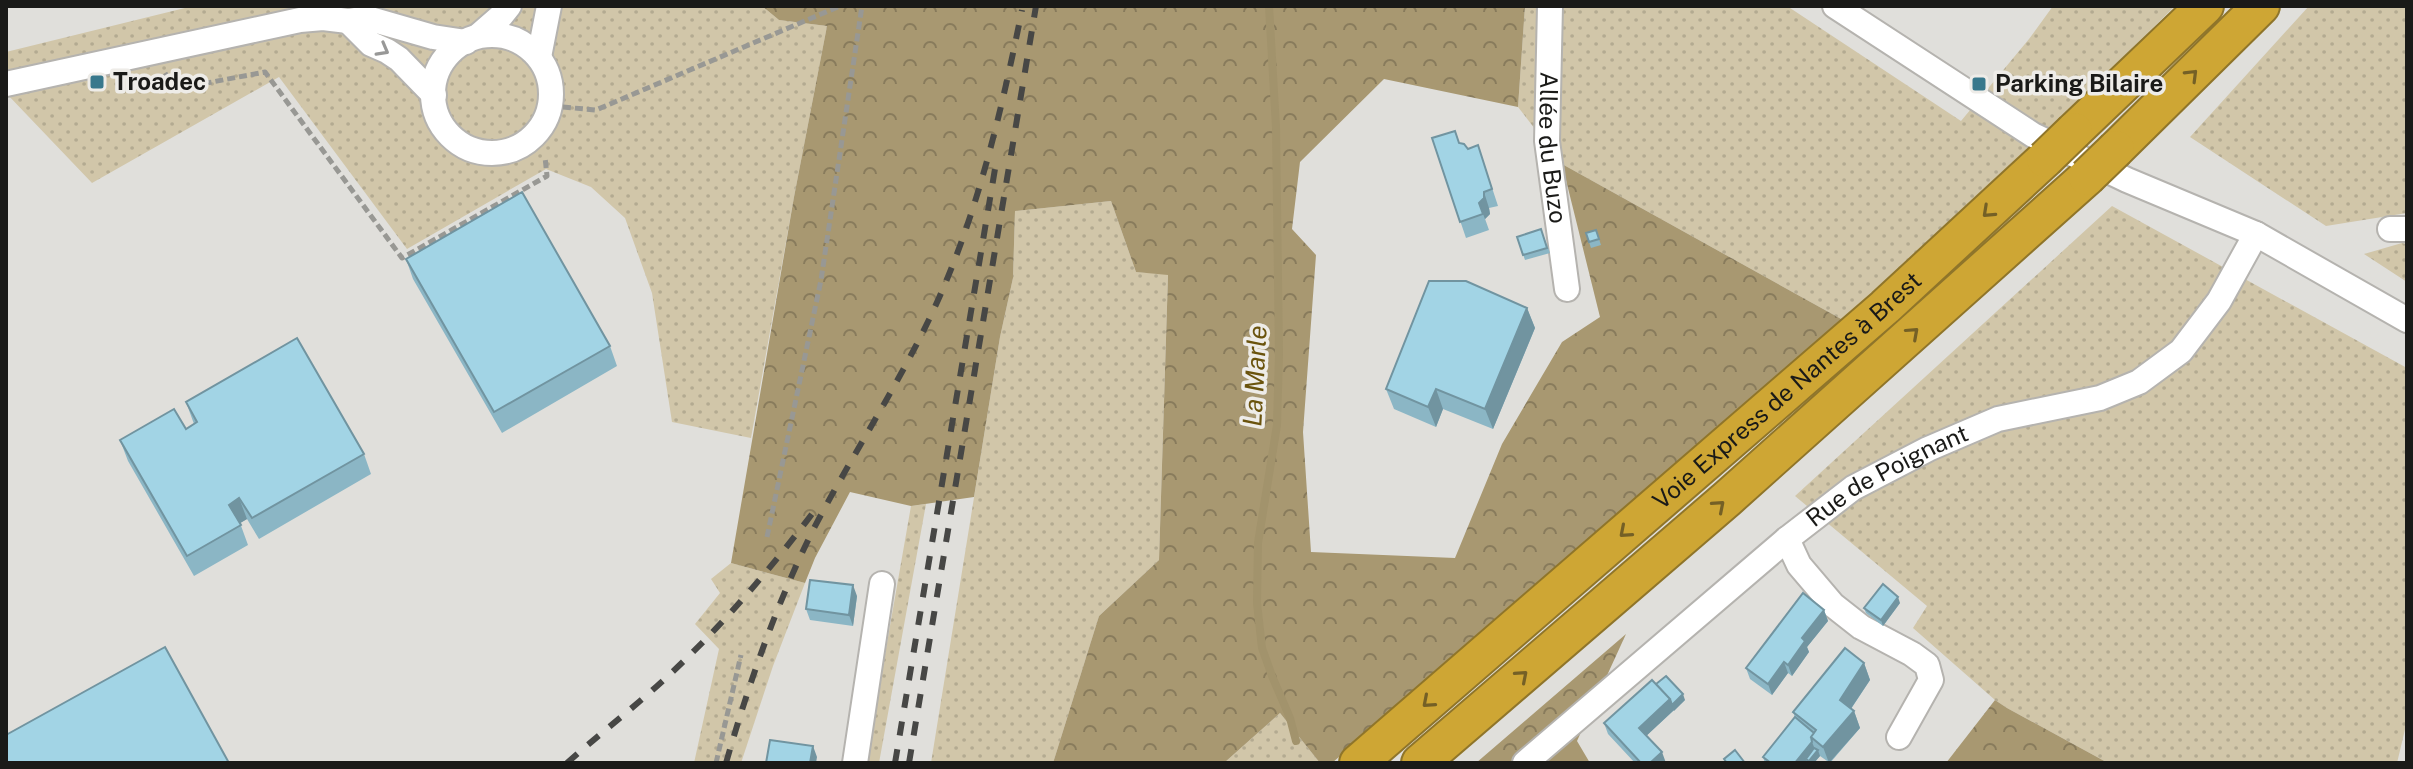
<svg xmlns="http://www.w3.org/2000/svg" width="2413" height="769" font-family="'Public Sans',sans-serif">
<defs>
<pattern id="grass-dots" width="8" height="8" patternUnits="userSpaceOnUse" patternTransform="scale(2)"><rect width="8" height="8" fill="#d1c6a9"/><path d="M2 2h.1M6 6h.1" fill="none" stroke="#b3aa91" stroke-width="1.8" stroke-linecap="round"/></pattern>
<pattern id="forest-crowns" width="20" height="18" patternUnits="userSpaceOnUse" patternTransform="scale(2)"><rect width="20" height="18" fill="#a89871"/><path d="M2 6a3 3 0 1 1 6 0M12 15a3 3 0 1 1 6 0" fill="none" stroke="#887b5c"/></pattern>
</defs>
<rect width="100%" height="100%" fill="#e0dfdb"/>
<path fill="url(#grass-dots)" d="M193,6H762L779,20L827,26L794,197L751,438L672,422L652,293L625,218L591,187L546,169L407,249L279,77L92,183L6,93V52Z
M1525,6H1787L1961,121L2029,39L2053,6H2175L2072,107L1843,320L1562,164L1518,107Z
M2309,6H2407V213L2326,226L2190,137Z
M1111,201L1136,272L1168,274L1159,560L1099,616L1053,763H931L1000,337L1013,278L1015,211Z
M2112,206L2407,368V721L2397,763H2108L2007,708L1995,700L1913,628L1927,606L1795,496Z
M2402,243L2407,244V282L2364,254Z
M926,504L879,763H866L911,506Z
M731,563L805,583L773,666L741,763H694L719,649L695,624L720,593L711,579Z
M1280,713L1320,763H1224Z"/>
<path fill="url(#forest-crowns)" d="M762,6H1525L1518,107L1384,79L1300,162L1292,229L1316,255L1303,432L1311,552L1455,558L1502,444L1562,342L1600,317L1562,164L1843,320L1332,763H1320L1280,713L1224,763H1053L1099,616L1159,560L1168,275L1136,272L1111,201L1015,211L1013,278L1000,337L974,497L911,506L850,492L815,558L805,583L731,563L794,197L827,26L779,20Z
M1626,634L1577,741L1590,763H1476Z
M1995,700L2007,708L2108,763H1946Z"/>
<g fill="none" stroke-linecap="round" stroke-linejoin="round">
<path stroke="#a2936c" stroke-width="8" d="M1269,6L1276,127L1279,355L1277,425L1258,543L1257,603L1262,648L1272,676L1290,718L1296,741"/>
<g stroke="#b5b3af" stroke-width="28">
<g id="minor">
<path id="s1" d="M1550,6L1547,141L1567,289"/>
<path d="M1835,6L2033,135L2127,180L2256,234L2407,320"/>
<path d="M348,21L371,44L387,51L399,59L434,95"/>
<circle cx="492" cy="94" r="59"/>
<path d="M478,36L501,16L509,6"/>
<path d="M539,57L549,6"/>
<path d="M6,84L300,20L323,18L348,21L367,18L433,37L466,42"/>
<path d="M2390,229H2407"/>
<path d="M1787,539L1799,565L1833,605L1861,627L1912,654L1927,665L1931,680L1899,737"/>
<path d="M855,763L882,584"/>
<path id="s2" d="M1525,763L1787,539L1853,488L1928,449L1998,419L2100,398L2139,382L2181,351L2219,301L2256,234"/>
</g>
</g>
<g stroke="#8f752a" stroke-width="40">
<g id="highway">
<path d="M2074,131L2205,6"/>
<path d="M2116,149L2261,6"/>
<path id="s3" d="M1358,763L1885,307L2045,159"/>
<path d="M1420,763L1728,498L2087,177"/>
</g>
</g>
<path stroke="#989894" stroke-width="5" stroke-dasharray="8 4" stroke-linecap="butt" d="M165,73L175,89L265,72L402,258L547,176L545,157
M551,106L596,110L840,6
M767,537L821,280L862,6
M716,763L741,655"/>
<use href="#minor" stroke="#fff" stroke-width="24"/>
<use href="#highway" stroke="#cea634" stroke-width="36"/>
<path stroke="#474745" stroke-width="6" stroke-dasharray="14 14" stroke-linecap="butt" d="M567,763C596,737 627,713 656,687C714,635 765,576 812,514
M726,763C749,683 776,605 813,530C856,447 909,370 945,284C982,196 1003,103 1022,10
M895,763L996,163
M909,763L1036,6"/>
<g stroke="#8f752a" stroke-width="40" stroke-linecap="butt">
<path id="highway-bridge" d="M2045,159L2074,131
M2087,177L2116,149"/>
</g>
<use href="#highway-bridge" stroke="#cea634" stroke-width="36"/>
</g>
<path fill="#8bb6c5" d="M1432,138L1460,143L1468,149L1478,145L1498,206L1489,208L1490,214L1485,219L1489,230L1466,238Z
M1541,229L1550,253L1525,260L1517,237Z
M1596,230L1601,245L1591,248L1586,233Z
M406,259L610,346L617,366L502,433L413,279Z
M1527,308L1535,328L1493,429L1443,409L1436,427L1394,409L1386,389Z
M186,402L364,454L371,474L259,539L247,519L240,523L248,545L194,576L128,461L120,440L186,429L194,424Z
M857,596L853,626L810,620L806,609Z
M1900,603L1883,626L1866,613L1864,608Z
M1824,610L1828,621L1807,647L1809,652L1792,676L1788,673L1772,695L1750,679L1746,668Z
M1864,663L1870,680L1851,709L1854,711L1860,728L1830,763L1820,756L1814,763H1765L1763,757L1795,717L1793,712Z
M1656,684L1685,700L1646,736L1666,763H1635L1608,734L1604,723Z"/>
<path fill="#7194a0" d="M1484,192L1489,208L1490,214L1485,219L1489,230L1479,203Z
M1527,308L1535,328L1493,429L1485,409Z
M1436,389L1443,409L1436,427L1428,407Z
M239,498L247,519L237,525L229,505Z
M853,585L857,596L853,626L849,615Z
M1898,597L1900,603L1883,626L1881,620Z
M1824,610L1828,621L1807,647L1809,652L1792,676L1788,665L1802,638Z
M1784,662L1788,673L1772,695L1768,684Z
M1864,663L1870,680L1846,716L1840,700Z
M1683,694L1685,700L1674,711L1672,705Z
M1670,699L1674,710L1643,739L1639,728Z
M1854,711L1860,728L1829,763L1823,747Z
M1812,742L1816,752L1818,750L1820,756L1814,763H1810L1806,759L1808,763H1795Z
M813,746L817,757L816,763H810Z
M1662,752L1666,763H1650Z"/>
<path fill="#a2d4e5" stroke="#7194a0" stroke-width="2" d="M1455,131L1459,143L1464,144L1468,149L1478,145L1492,189L1484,192V198L1479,203L1483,214L1460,222L1432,138Z
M522,192L610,346L494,412L406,259Z
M1541,229L1547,248L1523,255L1517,237Z
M1596,230L1599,239L1589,242L1586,233Z
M1429,281H1466L1527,308L1485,409L1436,389L1428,407L1386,389Z
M297,338L364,454L252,518L239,498L229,505L241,525L187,556L120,440L174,409L186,429L197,422L186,402Z
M810,580L853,585L849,615L806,609Z
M1883,584L1898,597L1881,620L1864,608Z
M1803,593L1824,610L1802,638L1805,641L1788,665L1784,662L1768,684L1746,668Z
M165,647L229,763H6V735Z
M1845,648L1864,663L1840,700L1854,711L1823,747L1811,737L1816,730L1793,712Z
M1666,676L1683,694L1672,705L1670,699L1656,684Z
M1652,680L1670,699L1639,728L1662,752L1650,763H1641L1604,723Z
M1795,717L1814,733L1811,737L1812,742L1795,763H1771L1763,757Z
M770,740L813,746L810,763H766Z
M1814,748L1818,750L1809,761L1806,759Z
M1735,750L1745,763H1727L1724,759Z"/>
<defs><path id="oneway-chevron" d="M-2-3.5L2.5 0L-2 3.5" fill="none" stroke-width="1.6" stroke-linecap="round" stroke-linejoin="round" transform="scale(2)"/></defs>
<use stroke="#989897" href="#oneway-chevron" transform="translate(383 50) rotate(29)"/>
<g stroke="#746026">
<use href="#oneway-chevron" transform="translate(2192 75) rotate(-45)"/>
<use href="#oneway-chevron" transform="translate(1988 212) rotate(137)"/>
<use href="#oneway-chevron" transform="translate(1913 333) rotate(-42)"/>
<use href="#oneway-chevron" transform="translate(1719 506) rotate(-41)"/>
<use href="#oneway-chevron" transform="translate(1625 532) rotate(139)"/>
<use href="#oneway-chevron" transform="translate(1522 676) rotate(-41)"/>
<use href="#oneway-chevron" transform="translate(1428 702) rotate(139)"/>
</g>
<g fill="#38788c" stroke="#eeece8" stroke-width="3">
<rect x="89" y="74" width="16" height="16" rx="4"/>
<rect x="1971" y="76" width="16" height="16" rx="4"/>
</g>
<g text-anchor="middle" stroke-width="7" stroke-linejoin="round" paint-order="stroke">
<g font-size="24" font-weight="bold" fill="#1a1a18" stroke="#eeece8" text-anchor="start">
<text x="113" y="90">Troadec</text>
<text x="1995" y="92">Parking Bilaire</text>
</g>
<g font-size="24" fill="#1a1a18" stroke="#eeece8">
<text dy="8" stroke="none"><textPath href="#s1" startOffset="142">Allée du Buzo</textPath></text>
<text dy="8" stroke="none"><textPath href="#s3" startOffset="568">Voie Express de Nantes à Brest</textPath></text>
<text dy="8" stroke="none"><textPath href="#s2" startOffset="464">Rue de Poignant</textPath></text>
</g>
<g font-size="26" font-style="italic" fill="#6a530d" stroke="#eeece8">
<text transform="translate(1255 376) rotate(-87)" y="9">La Marle</text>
</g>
</g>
<rect width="2413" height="769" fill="none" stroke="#1a1a18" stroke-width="16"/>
</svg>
